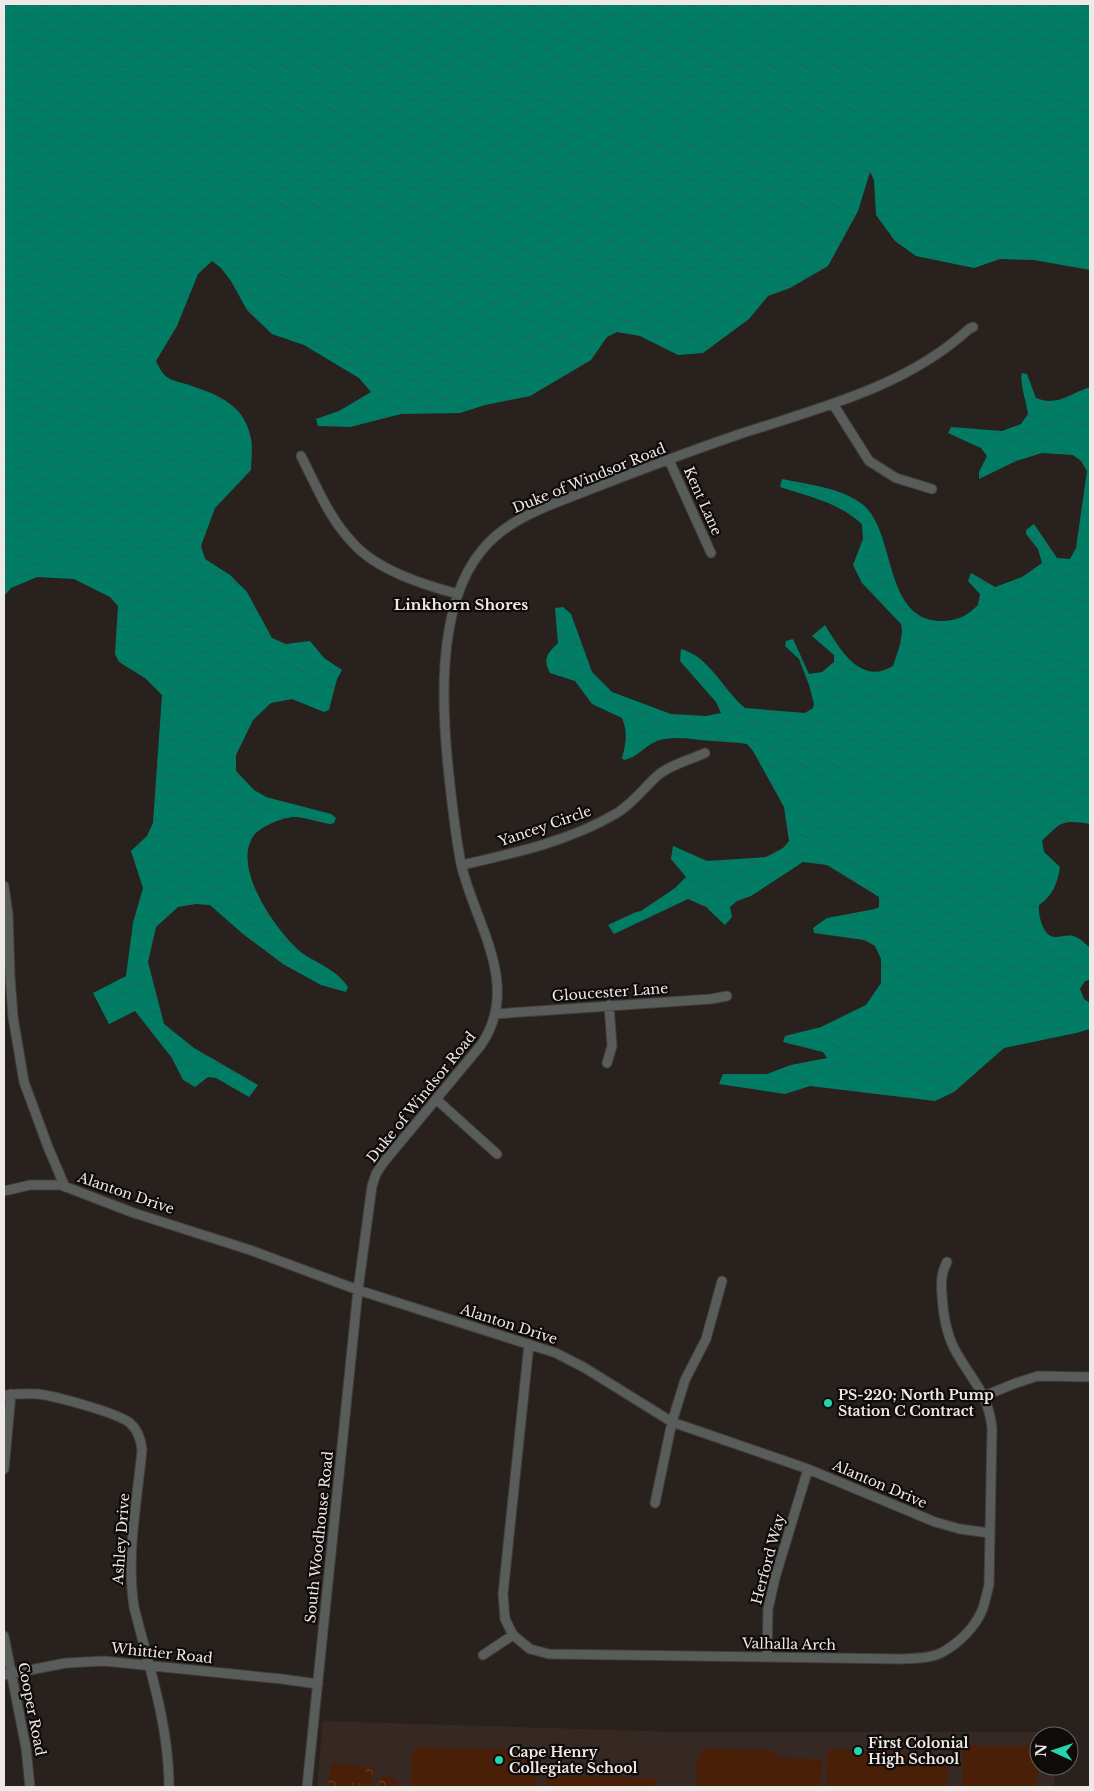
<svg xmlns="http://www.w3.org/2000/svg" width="1094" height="1791" font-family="'Libre Baskerville',serif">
<defs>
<pattern id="forest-crowns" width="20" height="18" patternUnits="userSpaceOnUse" patternTransform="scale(1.25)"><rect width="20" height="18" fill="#4a1f07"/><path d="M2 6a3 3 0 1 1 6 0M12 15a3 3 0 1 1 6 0" fill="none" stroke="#64402b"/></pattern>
<pattern id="water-ripples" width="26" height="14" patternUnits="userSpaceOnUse" patternTransform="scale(1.25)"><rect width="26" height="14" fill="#007d64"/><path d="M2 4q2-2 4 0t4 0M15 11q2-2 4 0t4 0" fill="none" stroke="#206456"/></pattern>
</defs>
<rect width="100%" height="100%" fill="#28211d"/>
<path fill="#362923" d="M323,1721L678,1732H1056V1736H1039V1766H1055L1054,1787H317Z"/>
<path fill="url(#forest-crowns)" d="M331,1763L375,1768L372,1787H328Z
M386,1775C393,1777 397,1780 399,1787H376L382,1776Z"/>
<path fill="#4a1f07" d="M965,1744L980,1746H1039V1766H1041L1035,1785L1034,1787H962L963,1746Z
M418,1747L540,1750L536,1787H411V1754Z
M704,1749L770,1750L780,1758L823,1759L820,1787H696L697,1757Z
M828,1749L948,1755L947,1787H826Z
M338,1768L366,1771L365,1784L336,1781Z
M546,1776L655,1778V1787H546Z"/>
<path fill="url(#water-ripples)" d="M4,4H1090V270L1034,260L1000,259L974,268L916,256L895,241L876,215L874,180L870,172L858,211L828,266L790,288L768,296L749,319L703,353L678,355L640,336L617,332L607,337L591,360L530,396L485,405L460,413L401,414L350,427L318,426L316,419L339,411L371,392L359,378L304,345L272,334L247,310L231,281L221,268L212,261L198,274L177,326L156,361C166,383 172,379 192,386C221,396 245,406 251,439C253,448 251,460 251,470L215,508L201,546L205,559L230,575L247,592L272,638L286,644L310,641L324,658L342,670L337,679L329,710L324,712L292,699L271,703L253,720L236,755V771L254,790L266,797L331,814L336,818L334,823L330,824C319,822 308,818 296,817C285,816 262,826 255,834C229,865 277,933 302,953C318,964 337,970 348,987L346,992L321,985L283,964L243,934L210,905L196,904L178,907L156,927L148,962L164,1024L194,1048L258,1085L249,1097L216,1078L208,1077L195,1087L183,1080L172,1058L135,1011L109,1024L93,993L126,976L133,923L143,888L131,851L147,836L153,823L162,695L145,678L119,662L115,654L118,606L110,597L74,579L37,577L11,588L4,596Z
M1022,373L1027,374L1036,398C1057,407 1071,393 1090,387V824C1062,820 1062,821 1042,841L1044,852L1060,867C1058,882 1052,897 1039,905C1038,915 1043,937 1055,937C1064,937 1069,933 1078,938C1082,940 1087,945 1090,948V980L1085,981L1080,989L1084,999L1090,1003V1029L1076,1033L1004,1048L954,1092L935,1101L810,1086L785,1094L719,1084L723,1074H767L791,1065L827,1058L823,1052L783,1042L785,1036L821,1027L866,1005L881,983V959L875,946L864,940L814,933L813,928L827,918L875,909L879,907V897L827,865L803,862L751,896L737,901L730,907L732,917L725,925L706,907L688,899L614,934L608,925L636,912L641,911L675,888L686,877L671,859L673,846L707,861L766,857L783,848L789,841L784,807L753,751L747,744C735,742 724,742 712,741C694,740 674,735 657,741C644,746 637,758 624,760L622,758C626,743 628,733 622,718L592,704L575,681L550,673C542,658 548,653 558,643L555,608L563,607L571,614L592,672L612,692L671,714L706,716L721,713L716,702L680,661L681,649C710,657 723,690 745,708L805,713L813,708L814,704L809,685L799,659L785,646L786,641L793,639L809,674L822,672L834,662V655L812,636L825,625C840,649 860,686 893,666L900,645L902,632L901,624L862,583L853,565L863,539L862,524C837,502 811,497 780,487L782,479C809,485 840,487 862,504C897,531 882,620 941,621C957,621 967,616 978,605L980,594L968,581L971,573L995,587L1022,577L1042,563L1038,549L1026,534V530L1034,524L1057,558L1070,559L1076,548L1087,471L1081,461L1073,455L1042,453L1016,461L979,479V472L987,456L981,448L948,433L951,427L1002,431L1021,424L1028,414C1027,404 1019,381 1022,373Z"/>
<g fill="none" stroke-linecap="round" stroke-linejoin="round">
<g stroke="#443d39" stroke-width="11">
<path id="minor" d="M833,404L869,461L896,478L932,489
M301,456C316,485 329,518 352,542C376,570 424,585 458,594
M669,460L711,553
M462,865C515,853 570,841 617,813C633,803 643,789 657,776C669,765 690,760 705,753
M4,886L8,914L10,976L13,1017L24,1082L48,1147L65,1187
M495,1014L711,999L727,996
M607,1063L612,1046L609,1005
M436,1099L497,1154
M4,1191L30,1185H61L134,1213L250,1250L358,1290L556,1353L585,1368L672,1422L808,1469L935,1522L960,1529L990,1533
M529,1344L503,1594L505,1619L513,1635L530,1649L549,1654L902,1659C915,1658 929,1659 941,1653C958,1644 976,1627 983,1608C985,1601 987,1593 989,1585L992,1428C988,1391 970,1379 954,1348C946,1332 943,1313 942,1295C941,1283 941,1273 947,1262
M4,1395C15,1394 27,1393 38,1394C55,1396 118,1413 130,1423C138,1430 141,1440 142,1450C137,1502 126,1556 134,1607C149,1667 169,1725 169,1787
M984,1396L1016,1383L1038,1376L1090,1377
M4,1469L11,1394
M655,1503L672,1422L685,1380L706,1339L722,1281
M4,1636L26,1748L30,1787
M483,1655L513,1635
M767,1657L768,1609L775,1578L808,1469
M4,1675L66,1663L104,1661L282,1679L318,1684
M307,1787L358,1290L372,1186L376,1174L383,1163L481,1045C522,985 475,924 461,864C456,838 453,812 450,785C442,716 434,608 482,550C510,516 552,505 591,489C640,470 690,451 740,434C819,408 906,387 969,329L973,327"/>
</g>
<use href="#minor" stroke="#585c5a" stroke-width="9"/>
</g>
<g fill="#26d5ae" stroke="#0e0b0a" stroke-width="2">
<circle cx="828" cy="1403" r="5"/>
<circle cx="858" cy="1751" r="5"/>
<circle cx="499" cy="1760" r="5"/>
</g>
<g text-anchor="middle" stroke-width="4.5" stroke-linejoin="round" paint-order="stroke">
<g font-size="14" fill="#eee9e7" stroke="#0e0b0a">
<text transform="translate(589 478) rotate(-22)" y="5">Duke of Windsor Road</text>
<text transform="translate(703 501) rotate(66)" y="5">Kent Lane</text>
<text transform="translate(545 826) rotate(-19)" y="5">Yancey Circle</text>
<text transform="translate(610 992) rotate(-4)" y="5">Gloucester Lane</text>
<text transform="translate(421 1097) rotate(-51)" y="5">Duke of Windsor Road</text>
<text transform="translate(126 1193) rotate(19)" y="5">Alanton Drive</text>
<text transform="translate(509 1324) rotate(18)" y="5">Alanton Drive</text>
<text transform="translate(880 1484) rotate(23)" y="5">Alanton Drive</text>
<text transform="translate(319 1537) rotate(-84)" y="5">South Woodhouse Road</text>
<text transform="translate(121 1539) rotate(-86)" y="5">Ashley Drive</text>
<text transform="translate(768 1559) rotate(-75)" y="5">Herford Way</text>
<text transform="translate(789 1644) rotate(1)" y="5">Valhalla Arch</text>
<text transform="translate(162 1653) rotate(6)" y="5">Whittier Road</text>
<text transform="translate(32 1709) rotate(79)" y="5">Cooper Road</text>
</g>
<g font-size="14" font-weight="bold" fill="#eee9e7" stroke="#0e0b0a" text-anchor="start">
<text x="838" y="1400">PS-220; North Pump<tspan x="838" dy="16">Station C Contract</tspan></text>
<text x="868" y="1748">First Colonial<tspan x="868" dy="16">High School</tspan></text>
<text x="509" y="1757">Cape Henry<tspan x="509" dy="16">Collegiate School</tspan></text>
</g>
<g font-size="15" font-weight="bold" fill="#eee9e7" stroke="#0e0b0a">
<text x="461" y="610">Linkhorn Shores</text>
</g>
</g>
<rect width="1094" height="1791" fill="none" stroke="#eee9e7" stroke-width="10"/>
<g transform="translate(1054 1751) rotate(273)"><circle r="24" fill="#0e0b0a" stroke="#686462"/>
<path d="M0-4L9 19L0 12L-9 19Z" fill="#26d5ae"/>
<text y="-8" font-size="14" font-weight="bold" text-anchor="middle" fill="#eee9e7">N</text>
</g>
</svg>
